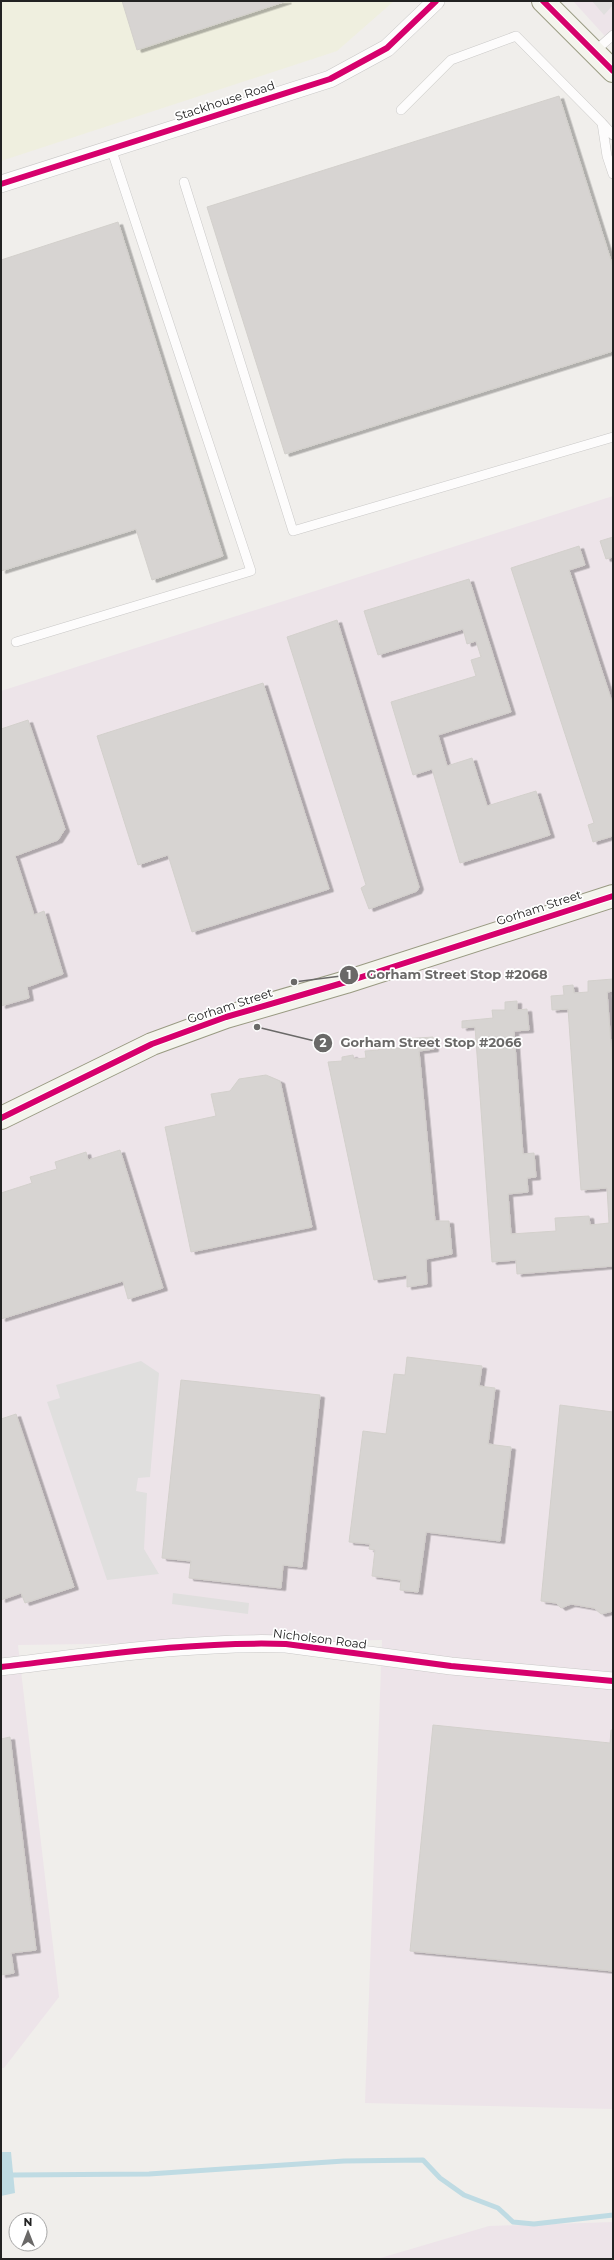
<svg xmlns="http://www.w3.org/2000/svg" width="614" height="2260" font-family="Montserrat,sans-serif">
<defs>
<filter id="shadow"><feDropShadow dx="4.5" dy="2.5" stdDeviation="0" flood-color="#0004"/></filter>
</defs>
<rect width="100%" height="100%" fill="#f0eeeb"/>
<path fill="#ede4e9" d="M573,1H613V45Z
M613,496V2109L365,2103L382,1640L18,1645L59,1997L4,2068H1V691Z
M613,2222V2259H377L489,2226Z"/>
<path fill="#efefdf" d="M1,1H394L337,51L1,161Z"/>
<path fill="#e0dfde" d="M592,1H613V5L604,15Z
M141,1361L159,1373L150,1477L138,1478L136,1491L147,1493L144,1549L159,1574L107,1580L47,1402L60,1398L56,1385Z
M173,1593L249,1603L248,1614L172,1604Z"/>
<path fill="#bfdbe3" d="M1,2152H11L15,2193L1,2196Z"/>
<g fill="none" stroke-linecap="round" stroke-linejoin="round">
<path stroke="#bfdbe3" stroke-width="5" d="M13,2175L149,2174L344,2161L423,2160L440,2178L464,2195L498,2208L513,2222L534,2224L613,2215"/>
</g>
<path fill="#d7d4d2" stroke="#d3d0cc" filter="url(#shadow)" d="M122,1H287L137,50Z
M559,96L613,267V351L285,454L207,207Z
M118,222L223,556L152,580L136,529L1,571V260Z
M613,537V557L606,559L600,541Z
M579,546L585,565L569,570L613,705V836L593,842L588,825L594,823L511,568Z
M469,579L511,712L438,735L447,766L472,758L487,806L536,791L550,835L460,863L432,769L413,775L391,702L476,676L471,660L481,657L476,641L467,644L463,629L378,655L364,611Z
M337,620L419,887L417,891L369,909L361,888L366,885L287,637Z
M263,683L329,889L192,932L168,855L138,865L97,736Z
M28,720L65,829L58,840L15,856L34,915L44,911L63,974L27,987L29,998L1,1006V729Z
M613,979V991L607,992L613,1072V1266L517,1274L516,1260L492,1262L475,1027L462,1028V1021L493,1018L492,1010H505V1002L517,1001V1010L527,1009L529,1030L514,1031L523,1154L534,1153L536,1177L527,1178L528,1192L508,1194L511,1234L556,1231L555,1218L589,1216L590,1225L609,1223L607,1188L581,1190L568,1009L552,1010L551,996L564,995L563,986L573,985L574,993L588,992V981Z
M433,1037L434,1049L419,1051L435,1221H449L452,1254L426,1259L427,1284L407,1287V1275L374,1280L328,1062L342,1061V1057L353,1055L354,1059L366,1058L365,1051L379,1050L378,1047L390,1045L391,1049L404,1047L403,1039Z
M266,1075L280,1081L312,1227L191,1252L165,1127L216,1116L211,1094L230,1091L239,1079Z
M120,1150L163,1288L128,1299L123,1281L1,1319V1193L32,1183L30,1177L57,1169L55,1162L86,1152L88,1160Z
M407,1357L482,1366L479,1386L495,1388L488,1444L511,1447L500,1541L426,1532L418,1592L400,1590L401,1580L372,1576L375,1550L369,1549L370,1544L349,1542L363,1431L386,1434L394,1374L405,1375Z
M181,1380L320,1395L302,1567L283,1565L281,1588L189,1578L191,1561L162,1558Z
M560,1405L613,1412V1611L601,1614L594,1608L571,1604L561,1608L556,1603L541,1601Z
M16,1414L74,1587L25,1603L21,1593L1,1600V1419Z
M433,1725L610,1743L611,1730H613V1971L410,1951Z
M10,1737L36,1950L11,1953L14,1973L1,1975V1739Z"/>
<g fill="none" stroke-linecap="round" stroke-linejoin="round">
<g stroke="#c9c8c7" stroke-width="10">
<path id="lane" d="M594,52L613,35
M401,110L451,60L516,36L602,123
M613,135L602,123L607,156L613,174
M184,182L293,531L613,437
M16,642L251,571L111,148"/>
</g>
<g stroke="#c9c8c7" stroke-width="18">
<path id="street" d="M1,184L330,79L387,48L436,1
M1,1667C96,1656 190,1641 286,1644L451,1666L613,1681"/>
</g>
<g stroke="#999a82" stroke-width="24">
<path id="secondary" d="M543,1L613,71
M1,1118L152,1044L226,1017L346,982L613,896"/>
</g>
<use href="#lane" stroke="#fdfcfc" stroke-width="9"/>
<use href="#street" stroke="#fdfcfc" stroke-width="17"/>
<use href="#secondary" stroke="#f4f4ed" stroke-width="22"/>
<g stroke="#fff" stroke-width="8">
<path id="cycleway" d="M543,1L613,71
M1,184L330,79L387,48L436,1
M1,1118L152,1044L226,1017L346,982L613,896
M1,1667C96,1656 190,1641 286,1644L451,1666L613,1681"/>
</g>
<use href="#cycleway" stroke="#d6006c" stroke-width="6"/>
</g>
<g text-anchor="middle" stroke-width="3.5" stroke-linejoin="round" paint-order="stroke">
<g font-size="12" fill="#222" stroke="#fff">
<text transform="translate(225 101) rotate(-18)" y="4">Stackhouse Road</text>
<text transform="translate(539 908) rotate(-18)" y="4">Gorham Street</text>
<text transform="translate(230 1006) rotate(-18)" y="4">Gorham Street</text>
<text transform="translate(320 1639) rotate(7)" y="4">Nicholson Road</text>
</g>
</g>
<path fill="none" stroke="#6a6968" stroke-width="1.5" d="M294 982L349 975M257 1027L323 1043"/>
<g fill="#6a6968" stroke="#fff" stroke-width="1.5">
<circle cx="294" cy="982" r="4"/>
<circle cx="257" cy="1027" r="4"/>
<circle cx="349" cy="975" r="10"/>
<circle cx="323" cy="1043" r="10"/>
</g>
<g font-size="12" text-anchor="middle" font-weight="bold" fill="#fff">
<text x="349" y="979">1</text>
<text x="323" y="1047">2</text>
</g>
<g font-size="13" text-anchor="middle" font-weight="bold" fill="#6a6968" stroke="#fff" stroke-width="3.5" stroke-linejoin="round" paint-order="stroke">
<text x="457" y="979">Gorham Street Stop #2068</text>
<text x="431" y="1047">Gorham Street Stop #2066</text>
</g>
<rect width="614" height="2260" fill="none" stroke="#222222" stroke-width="4"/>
<g transform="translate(28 2232)"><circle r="19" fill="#ffffff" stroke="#a7a7a7"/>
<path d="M0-3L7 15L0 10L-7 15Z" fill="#6a6968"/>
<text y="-6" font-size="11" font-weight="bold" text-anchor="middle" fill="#222222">N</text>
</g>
</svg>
